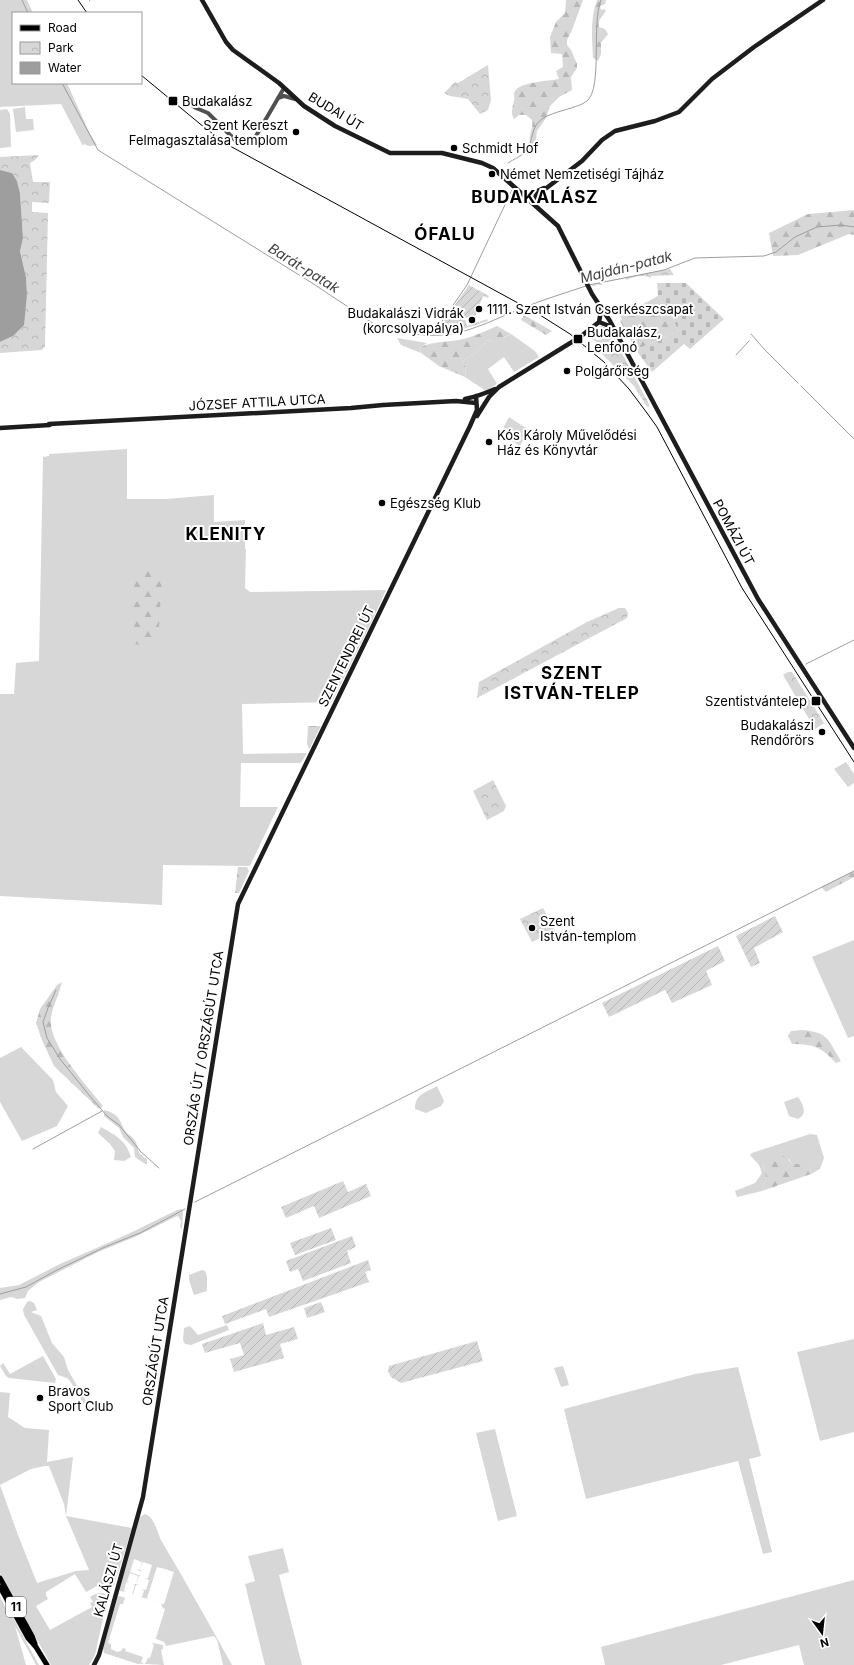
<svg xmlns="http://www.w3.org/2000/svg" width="854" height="1665" font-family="Inter,sans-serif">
<defs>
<pattern id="forest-firs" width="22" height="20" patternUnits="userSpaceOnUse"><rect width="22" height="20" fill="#d7d7d7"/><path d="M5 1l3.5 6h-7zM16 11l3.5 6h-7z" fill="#b7b7b7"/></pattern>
<pattern id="cemetery-stones" width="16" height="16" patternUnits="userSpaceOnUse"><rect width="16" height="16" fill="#d7d7d7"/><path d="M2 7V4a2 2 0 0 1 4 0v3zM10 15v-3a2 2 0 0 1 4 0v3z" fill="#b7b7b7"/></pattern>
<pattern id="park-crowns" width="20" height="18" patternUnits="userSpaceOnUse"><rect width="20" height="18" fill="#d7d7d7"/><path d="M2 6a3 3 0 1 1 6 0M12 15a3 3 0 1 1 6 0" fill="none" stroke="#b7b7b7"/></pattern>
<pattern id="garden-furrows" width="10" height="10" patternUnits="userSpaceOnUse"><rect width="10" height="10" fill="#d7d7d7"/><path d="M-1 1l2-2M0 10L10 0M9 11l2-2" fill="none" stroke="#b7b7b7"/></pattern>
</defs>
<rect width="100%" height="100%" fill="#fff"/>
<path fill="#d7d7d7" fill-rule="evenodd" d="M0,0H27L33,13H13V83H67L89,132L97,145L89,146L84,144L83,146L61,104L0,107Z
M25,107L26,119H33L34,130L16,132L13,109Z
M7,109L10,114L11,147L0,148V110Z
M511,334L535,351L539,357L514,372L504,357L488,369L497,384L486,391L465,377L466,368L462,361C472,357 481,349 487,340L494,342Z
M397,338L427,343L420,348L421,353L401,345Z
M509,417L529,430L520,446L500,434Z
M127,449V499H166L214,495V522L245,520V549H246L245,588L250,592L386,590L372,621L332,702L242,704L243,754L307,753L301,763H241L240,807H278L250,866L163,865L162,905L0,896V694H14L16,663L39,661L43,457L49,456V454Z
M846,762L854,774V783L848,787L834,769Z
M854,940V1036L848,1038L812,957Z
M21,1047L53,1080L56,1092L68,1106L57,1126L22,1141L0,1102V1058Z
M437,1086L444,1101L441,1106L426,1113L415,1109C415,1094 425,1093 437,1086Z
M798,1097C803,1104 808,1114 798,1119L789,1116L784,1102Z
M104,1110C119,1114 119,1119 125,1131C127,1134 132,1136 134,1139C140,1147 135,1153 147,1159V1164H145L135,1157L134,1148L123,1137L119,1128L104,1116Z
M101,1127C115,1135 126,1140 131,1157L124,1161L114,1160L115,1151L110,1144L98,1133Z
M810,1134L817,1135L824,1158L820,1169L811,1174L810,1166L792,1164L789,1159L763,1163L766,1179L762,1191L737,1197L735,1191L755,1183L762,1173L759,1165L750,1155L752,1153Z
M182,1209L183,1213L182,1229L180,1227L181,1221L178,1216L175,1217L137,1236L98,1252L39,1282L28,1291L25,1298L17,1299L11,1297L0,1300V1288L19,1285L60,1264L126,1235L177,1210Z
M202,1270L205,1271L207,1276V1291L194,1295L189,1280V1275Z
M30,1301L34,1303L37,1310L31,1312L41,1316L52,1343L64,1357L68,1370L91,1410L90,1411H88L70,1381L67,1378L58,1375L24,1315L23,1309L27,1302Z
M227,1325L229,1330L191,1345L185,1344L183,1340L184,1328L190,1326L198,1335Z
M854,1339V1432L820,1441L797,1352Z
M43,1356L56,1379L55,1383L9,1378L6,1376L0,1366L3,1363L10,1374Z
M563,1366L569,1385L561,1387L554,1368Z
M738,1367L761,1456L749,1459L772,1552L763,1554L738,1461L586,1499L564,1409L695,1374Z
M0,1392L10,1393L8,1417L25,1428L49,1430L47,1462L73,1457L66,1516L132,1528L114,1586L108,1587L105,1584H101L86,1592L75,1574L46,1592V1595L48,1599L36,1606L50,1630L92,1607L90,1603L93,1602L90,1597C97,1593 102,1591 108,1596L95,1655L89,1665H51L0,1573ZM45,1466H49L64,1504L66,1516L89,1570L76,1571L37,1583L18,1535L0,1485L31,1469Z
M495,1429L517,1516L498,1521L476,1433Z
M145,1514C155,1517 157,1533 162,1542C186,1582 209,1624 232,1665H223L217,1640L214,1636L166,1646L164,1642L154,1638H156L165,1609L163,1608L161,1604H164L174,1572L165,1569L155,1601L158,1602L153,1600L155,1601L165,1569L157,1567L147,1598L149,1599L140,1597H142L144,1591L142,1589L146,1590L149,1580L145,1578H148L152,1565L143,1562L140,1570L143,1571H139L137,1569L140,1570L142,1562L134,1559L130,1572L141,1576H139L136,1584L139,1585H136L133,1594L135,1595L132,1594L135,1585L133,1584H136L138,1576L130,1573L127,1581L130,1582H126L124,1591L126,1592L120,1591L119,1589L138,1520L140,1517Z
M283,1548L289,1572L279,1575L302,1665H265L245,1584L255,1581L248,1556Z
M854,1580V1665H804L799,1645L721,1665H605L601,1647Z
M0,1596L10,1617L12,1616L39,1665H36L15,1626L26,1665H0Z
M118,1596L123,1597L125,1598L123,1604H120L108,1643L111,1644V1649L117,1652L121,1651L123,1648L126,1649L125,1651L143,1657L141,1662L145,1664L148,1658H150L154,1645L152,1643H154L163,1645V1649L161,1650L164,1665C157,1665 144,1663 138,1664L104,1653L103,1648Z"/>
<path fill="url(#forest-firs)" d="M566,0H583L572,30L567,40V45L571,50L577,64V68L571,77L572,90L559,97L550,106L546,118L537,131L535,146L530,143C528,135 534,128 532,120L526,115H519L514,119C510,112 513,107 514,100C515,97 513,94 515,91C520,82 549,81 559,79L556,71L563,67L562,54L551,53L550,37L556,22L565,13Z
M597,0H606L605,4L600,6L601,10L604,9L606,11C603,16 597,20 599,27L605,29L608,34L601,43V54L598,61L593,58C592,38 590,19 597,0Z
M854,210V235L849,234L798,255L773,256L769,233L808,214Z
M658,296L664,305L667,303L678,331L636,350L620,321L622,319L617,311L636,308Z
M524,315L552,331L546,335L521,320Z
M497,326L511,334L504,337L502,342H494L487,340C481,349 472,357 462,361L466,368L465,377L439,366L421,353L420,348C432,340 452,343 467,338C477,335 487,330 497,326Z
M152,571L158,573L162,579L158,643L151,646L134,644L131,639L133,577L136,572Z
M308,726H321L309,749L307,744Z
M238,867H247L249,871L239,893H235Z
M854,871V877L826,892L821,887Z
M62,982C59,994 53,1006 51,1017C47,1044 87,1085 103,1106L99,1109L54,1066L42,1040L36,1023L40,1009L57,985Z
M802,1030C830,1033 827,1039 841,1061L836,1063C821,1047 814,1044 792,1044L788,1036L791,1031Z
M770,1154C781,1154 786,1155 792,1164H808L810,1166L811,1174L762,1191L766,1179L763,1163Z"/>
<path fill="url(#cemetery-stones)" d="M657,283H686L724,319L690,349L684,344L652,372L636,350L678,331L667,303L664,305L658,296Z"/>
<path fill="url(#park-crowns)" d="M488,65L491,100L488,110L480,114L468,99L450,96L444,93L455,82L458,83Z
M39,155L35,160L30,163L33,182H50L51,160L49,203L32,202V212L48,213L45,346L42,350L0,353V342L13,336L27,294L26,277L20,250L23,238L20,193L17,181L12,173L0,170V157Z
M670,269L674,275L651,276V278C642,274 634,277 626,280V278L601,282L602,285H599L598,284L594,286V287L592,285L601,282Z
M602,326L609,329L650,406L647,407L634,386L600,352L597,347L598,343L589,337L592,334L596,340H601L603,331L599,327Z
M619,608H625L628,613L627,618L477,698L479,682L587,622Z
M788,672H792L824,723L815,729L783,675Z
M493,780L506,806L504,811L487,820L473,791Z
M543,908L555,931L532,942L520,919Z"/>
<path fill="url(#garden-furrows)" d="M469,285L489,296L488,298L483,296L479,306H476V315L465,318L467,326L487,319L488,321L460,330L436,332Z
M775,916L783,932L754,948L760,963L751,967L736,936Z
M718,946L725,961L706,971L712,985L672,1003L665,990L609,1017L602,1003Z
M343,1181L348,1192L366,1184L371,1196L319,1218L314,1206L286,1218L281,1207Z
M331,1228L336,1240L295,1255L290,1243Z
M352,1236L356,1247L347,1251L351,1263L303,1281L298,1269L290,1272L286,1261Z
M368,1260L371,1270L365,1272L369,1282L269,1317L266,1309L225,1324L222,1316Z
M321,1302L325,1312L307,1318L304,1308Z
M263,1323L266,1335L294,1327L298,1339L280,1344L284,1358L234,1372L230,1359L244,1355L240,1343L205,1353L202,1344Z
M477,1341L483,1361L401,1383L391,1377L388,1371L389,1366Z"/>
<path fill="#9e9e9e" d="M0,170L12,173L17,181L20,193L23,238L20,251L26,277L27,294L24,325L13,336L0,342Z"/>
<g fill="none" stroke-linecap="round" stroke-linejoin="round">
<path stroke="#9e9e9e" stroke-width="1" d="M22,0L28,13
M89,0L90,1
M62,83L98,150L312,283L374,324L415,334L425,335L438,327L467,285L512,190
M508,163C514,159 522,156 526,151C534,141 530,127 542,119C553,111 579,108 587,101C603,87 591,24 601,0
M589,285L664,270L695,258L764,256L776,252L795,237L817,227L841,225L854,227
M751,334L765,350L798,383
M426,335C462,338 492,320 525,307C545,299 565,293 586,286
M736,355L749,341
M801,386L854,439
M806,664L854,640
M56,990L48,1008L43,1022L47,1038L60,1059L89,1095L107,1116L119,1125L141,1152L159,1168
M33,1149L102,1111
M195,1202L854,871
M0,1294L26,1287L57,1270L105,1247L140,1233L185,1209"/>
<g stroke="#dbdbdb" stroke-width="6">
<path id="primary" d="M0,1578L32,1636L35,1644
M0,1587L28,1638L36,1647L47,1665"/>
</g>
<path stroke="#505050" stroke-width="4" d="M278,98L284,96L295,99
M190,104L196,108L208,113L237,142C244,142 251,142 256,136L284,88"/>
<path stroke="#1d1d1d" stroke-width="4.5" d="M202,0L226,42L233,50L279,83L304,106L335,126L390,153H442L482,163L493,168L558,226L592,294L610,321L758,599L854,748
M526,196L544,188
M532,202L536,196L582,161L602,140L615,131L655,121L679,112L712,79L754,47L823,0
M599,322L612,327
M465,399C475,397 486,393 495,389
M477,416L489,397L499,387L580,337L599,322L601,311
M49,424L351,408L383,405L456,401L476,403
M0,428L50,425
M94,1665L99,1655L143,1497L238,904L470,426L477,410L476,396"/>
<use href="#primary" stroke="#000" stroke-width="5"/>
<path stroke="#000" stroke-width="1" d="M78,0L87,13
M141,75L205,128L230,146L540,315L570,334L604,362L629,389L647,413L657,427L742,588L854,762"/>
</g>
<g fill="#000" stroke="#fff" stroke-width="1.5">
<rect x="168" y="96" width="10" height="10" rx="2"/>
<circle cx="296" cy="132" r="4"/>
<circle cx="454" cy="148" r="4"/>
<circle cx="492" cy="174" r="4"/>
<circle cx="479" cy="309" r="4"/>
<circle cx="472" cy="320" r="4"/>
<rect x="573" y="334" width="10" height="10" rx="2"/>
<circle cx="567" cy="371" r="4"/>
<circle cx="489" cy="442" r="4"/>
<circle cx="382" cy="503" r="4"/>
<rect x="811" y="696" width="10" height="10" rx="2"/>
<circle cx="822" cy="732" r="4"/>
<circle cx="532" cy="928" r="4"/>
<circle cx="40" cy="1398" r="4"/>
</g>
<g text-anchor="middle" stroke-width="4" stroke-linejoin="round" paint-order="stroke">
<rect fill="#fff" stroke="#4c4c4c" stroke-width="1" x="6" y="1597" width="20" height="20" rx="3"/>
<g font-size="12" font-weight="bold" fill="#000">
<text x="16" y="1611">11</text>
</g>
<g font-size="13" fill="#000" stroke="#fff" text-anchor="start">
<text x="182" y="106">Budakalász</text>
<text x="288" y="130" text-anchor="end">Szent Kereszt<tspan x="288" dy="15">Felmagasztalása templom</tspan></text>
<text x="462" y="153">Schmidt Hof</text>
<text x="500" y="179">Német Nemzetiségi Tájház</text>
<text x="487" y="314">1111. Szent István Cserkészcsapat</text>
<text x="464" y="318" text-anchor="end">Budakalászi Vidrák<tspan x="464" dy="15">(korcsolyapálya)</tspan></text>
<text x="587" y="337">Budakalász,<tspan x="587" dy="15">Lenfonó</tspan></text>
<text x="575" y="376">Polgárőrség</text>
<text x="497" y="440">Kós Károly Művelődési<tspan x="497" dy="15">Ház és Könyvtár</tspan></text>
<text x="390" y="508">Egészség Klub</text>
<text x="807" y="706" text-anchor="end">Szentistvántelep</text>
<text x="814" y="730" text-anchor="end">Budakalászi<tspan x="814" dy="15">Rendőrörs</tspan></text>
<text x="540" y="926">Szent<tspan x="540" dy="15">István-templom</tspan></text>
<text x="48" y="1396">Bravos<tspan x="48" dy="15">Sport Club</tspan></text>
</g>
<g font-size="13" fill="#000" stroke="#fff">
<text transform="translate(336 111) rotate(31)" y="5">BUDAI ÚT</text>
<text transform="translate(257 402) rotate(-3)" y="5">JÓZSEF ATTILA UTCA</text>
<text transform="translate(734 532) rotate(62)" y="5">POMÁZI ÚT</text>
<text transform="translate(346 656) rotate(-64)" y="5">SZENTENDREI ÚT</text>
<text transform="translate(203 1048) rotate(-81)" y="5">ORSZÁG ÚT / ORSZÁGÚT UTCA</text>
<text transform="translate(155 1351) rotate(-81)" y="5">ORSZÁGÚT UTCA</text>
<text transform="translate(108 1580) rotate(-74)" y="5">KALÁSZI ÚT</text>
</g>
<g font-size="14" font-style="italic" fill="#3f3f3f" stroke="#fff">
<text transform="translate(626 267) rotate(-14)" y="5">Majdán-patak</text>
<text transform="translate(304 268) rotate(32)" y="5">Barát-patak</text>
</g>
<g font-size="17" font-weight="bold" letter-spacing="1" fill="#000" stroke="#fff">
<text x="535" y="203">BUDAKALÁSZ</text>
<text x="445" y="240">ÓFALU</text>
<text x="226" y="540">KLENITY</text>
<text x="572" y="679">SZENT<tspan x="572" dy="20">ISTVÁN-TELEP</tspan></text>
</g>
</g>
<rect x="12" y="12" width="130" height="72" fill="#ffffff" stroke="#999999"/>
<rect x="20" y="25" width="20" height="6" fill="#000000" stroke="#999999"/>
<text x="48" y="32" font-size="12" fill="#000000">Road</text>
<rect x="20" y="42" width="20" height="12" fill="url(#park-crowns)" stroke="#999999"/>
<text x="48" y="52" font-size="12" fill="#000000">Park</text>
<rect x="20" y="62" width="20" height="12" fill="#9e9e9e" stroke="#999999"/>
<text x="48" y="72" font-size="12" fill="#000000">Water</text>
<g transform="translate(822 1633) rotate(165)" stroke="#ffffff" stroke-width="3" paint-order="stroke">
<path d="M0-3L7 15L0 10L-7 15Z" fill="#000000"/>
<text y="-6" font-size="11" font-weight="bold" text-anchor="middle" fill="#000000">N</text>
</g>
</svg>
